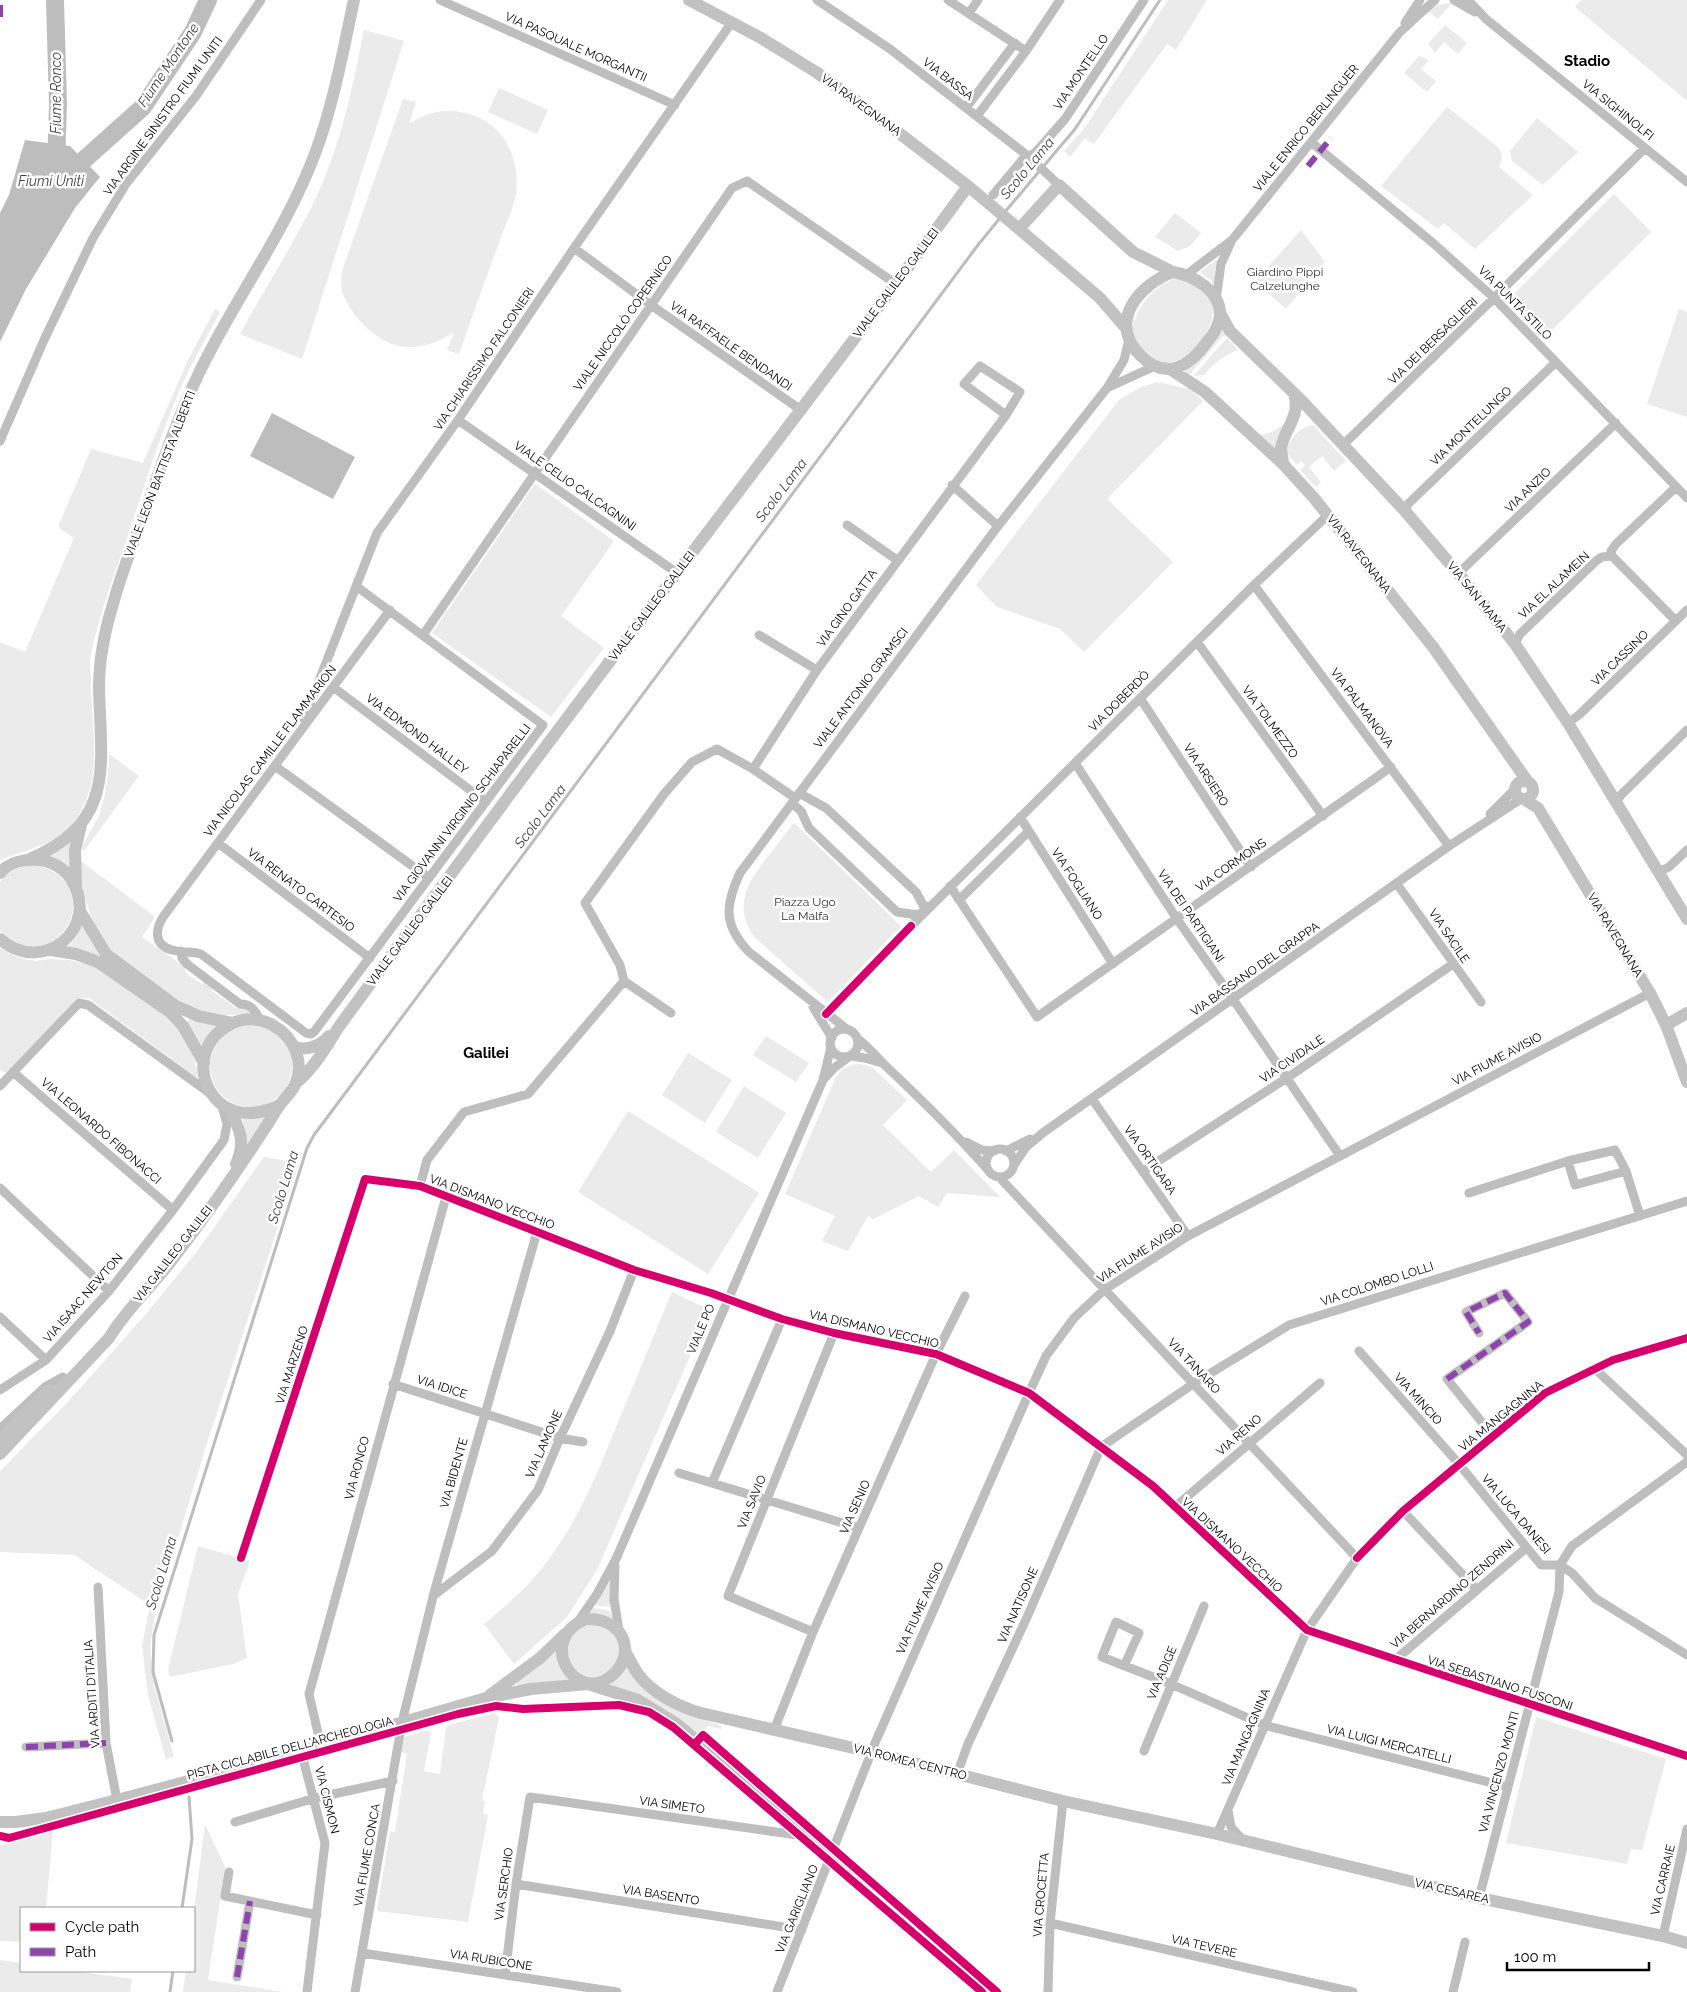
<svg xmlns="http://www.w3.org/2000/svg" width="1687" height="1992" font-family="Raleway,sans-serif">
<rect width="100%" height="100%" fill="#fff"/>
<path fill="#ebebeb" d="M1168,0H1207L1176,50L1167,44L1094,144L1085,138L1070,157L1064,151L1084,129Z
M1582,0H1687V101L1575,7Z
M1449,3H1452L1438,19L1428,11L1434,6Z
M1445,25L1467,43L1458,54L1444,42L1435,53L1428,44Z
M364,30L404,41L302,359L240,334C263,292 289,251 311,208C339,153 352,91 364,30Z
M1419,56L1429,60L1421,69L1436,81L1427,92L1404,73Z
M499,88L548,110L537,134L488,112Z
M403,99L416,102L409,124C430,110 453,107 477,117C507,128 520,163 516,193C514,209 504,227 499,243C485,280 472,317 459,354L447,350L454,333C440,340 427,347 410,347C381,348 351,318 342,291C340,285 342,277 342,271Z
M1447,107L1497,146C1503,153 1503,158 1499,167L1533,195L1475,249L1444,223L1438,229L1381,186Z
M1537,118L1578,152L1543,185L1512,161L1510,151Z
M1614,194L1651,232L1546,336L1509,299Z
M1175,213L1201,233L1190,246L1178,251L1155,237Z
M1301,230L1325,262L1286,309L1255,281Z
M1221,256L1215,270L1214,283L1200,272Z
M1174,279C1187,279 1193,281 1202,290C1205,294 1210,297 1212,302C1219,326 1189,364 1164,363C1157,363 1148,358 1142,355L1132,330C1137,306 1152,288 1174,279Z
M215,309L220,312C210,330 200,349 190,368C164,422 146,481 127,538C114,576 99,615 91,654C89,662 91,672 91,680C91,719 101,764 86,800C68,845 39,844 0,860V642L25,652L74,538L58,527L91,449L143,463L187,362Z
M1679,309L1687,312V417L1647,404Z
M1222,330L1225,334L1189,375L1184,372C1201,362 1212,346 1222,330Z
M1227,338L1238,350C1223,356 1214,363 1204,375L1193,376Z
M1157,382L1190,389L1203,401L1107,499L1173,562L1084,652L1060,629L997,607L976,585L1119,400L1141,387Z
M1288,421L1276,454L1259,436L1274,431Z
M1313,425L1346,461L1334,471L1322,456L1309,467L1321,482L1316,487L1300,470L1305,465L1301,461L1297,465L1286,452C1291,438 1297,428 1313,425Z
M535,484L614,541L561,616L604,648L551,717L432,633Z
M109,754L139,776L84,851L82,849C86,836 95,826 100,813C106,794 109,774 109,754Z
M794,823L901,926L828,1002L754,937C734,906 746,886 765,860C775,848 784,835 794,823Z
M73,839L71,871L47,856Z
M81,861L155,917L142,937L185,967L186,973L201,984L206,981L212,985V991L236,1008L242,1007L251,1011V1014L225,1015L190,1008L115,957L95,930L80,880Z
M37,865C112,885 56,984 0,931V882C9,869 22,866 37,865Z
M81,927H83L100,953L99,956L67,947L76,938Z
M0,948L19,958L36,961L50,959L69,960L94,966L177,1024L189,1045L198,1072L197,1078L89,998H77L7,1073L0,1070Z
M189,1019L218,1025L209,1034L201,1048L187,1022Z
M210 1066a41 41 0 1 1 82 0a41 41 0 1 1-82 0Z
M766,1036L809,1063L796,1082L753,1055Z
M688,1053L732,1080L705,1123L662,1095Z
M858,1064L866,1065L873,1068L907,1100L883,1125L931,1172L954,1150L1000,1197L947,1193L938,1207L919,1196L873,1219L868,1216L848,1251L822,1241L835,1216L785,1194L836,1077C843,1068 847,1065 858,1064Z
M744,1086L786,1113L758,1158L716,1132Z
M628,1111L759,1193L708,1274L578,1192Z
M265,1116V1119L245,1148L246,1132L242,1117Z
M264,1157L299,1163L207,1443L155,1614L150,1647L155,1689L174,1756L166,1760L148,1695L142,1646L150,1605L74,1555L0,1552V1471L66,1404L146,1314L198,1250Z
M672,1292L710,1310L597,1570L567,1617L514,1664L484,1624C509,1603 533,1583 551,1556C580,1516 598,1472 616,1427C635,1382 653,1337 672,1292Z
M198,1546L250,1561L238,1594L247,1658L233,1664L170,1677L168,1670Z
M612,1575L610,1607L595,1605Z
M592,1608L610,1611L612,1621L587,1615Z
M592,1623C598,1625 607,1626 611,1630C629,1649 618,1677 591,1678C586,1678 578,1673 573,1670L566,1645L575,1630Z
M557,1649C557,1664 563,1672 575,1681L517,1686L516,1682Z
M626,1661L688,1714L722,1726L721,1729L708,1726L698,1736L603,1685Z
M495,1713L499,1718L482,1800L485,1801L483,1814L488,1815L468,1922L377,1911L390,1831L395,1832L407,1754L401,1752L404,1737L428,1730L431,1732L424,1771L440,1774L446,1728L449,1725Z
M1536,1717L1666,1759L1642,1850L1631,1849L1627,1864L1506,1843Z
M205,1824L225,1867L208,1980L283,1992H183L186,1971H194V1910Z
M53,1831L46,1908H21V1942L0,1941V1845Z
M0,1960L21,1963V1971H74L132,1979L130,1992H0Z"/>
<path fill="#bdbdbd" d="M25,140L70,146L100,177L75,208L26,289L0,342V213L9,195Z
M272,413L355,457L333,499L250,456Z"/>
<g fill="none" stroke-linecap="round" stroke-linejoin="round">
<path stroke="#bdbdbd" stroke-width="3" d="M1004,213L1075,129L1160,0
M172,1741L153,1672L154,1635L307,1148L314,1135L978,245L1000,218
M182,1908L192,1839L189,1797
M170,1992L173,1971"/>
<path stroke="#bdbdbd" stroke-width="18" d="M55,0L58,104L56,167
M67,175L143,107L193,32L208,0"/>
<path stroke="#bebebe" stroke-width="9" d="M440,0L675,105
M817,0L890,49L1028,156L1059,185
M948,0L1026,51
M1454,0L1475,12
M1468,0L1486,19L1687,182
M969,13L978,0
M1405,23L1420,0
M966,108L1015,43
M977,116L1026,51L1060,0
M1311,142L1433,243L1494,298L1687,498
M993,195L1023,159L1035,153L1065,119L1144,0
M574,248L651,305L801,410
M1186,275L1232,240
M1216,300L1221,264L1232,240L1400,32L1435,0
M1107,388L1155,366
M458,420L677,573
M0,441L44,340L93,238L126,184L196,96L261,0
M1344,444L1494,298L1645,148
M952,485L998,526
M1405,511L1408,504L1556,362
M847,525L897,560
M1612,556L1611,551L1616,544L1676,487
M1612,556L1676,621
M1456,570L1461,571L1465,567L1616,423
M1254,585L1449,846
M356,586L543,725L314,1032L311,1034L306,1033L201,954C191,951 182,953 172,950C154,945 155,930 163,917L390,610
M423,635L732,188L747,181L896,284
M759,635L817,670
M1197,642L1323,816
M1515,644L1520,634L1596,561L1602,557L1612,556
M333,687L486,802
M1140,698L1251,867
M304,719L377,533L458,420L574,248L732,22
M1568,723L1580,714L1687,610
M1075,763L1177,919L1224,986L1340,1156
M275,766L429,878
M753,769L817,670L1006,415L1020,392L980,366L964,384L1006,415
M799,793L826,808L916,892L923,905L929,907
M1617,801L1621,795L1687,730
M792,803L801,811L809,828L897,912L917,915L923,912
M1490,814L1515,789
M1020,817L1113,964
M218,843L370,958
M1658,872L1669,867L1687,850
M1397,884L1481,1002
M950,886L1037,1017L1391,767
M959,900L1028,832
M911,926L1254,585L1328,515
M181,951L182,958L187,964L240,1004C251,1004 255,1010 260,1020
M813,1007L832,1038
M671,1013L624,981L620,965L585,903L664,794L692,762L717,749L753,769L795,798
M830 1043a14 14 0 1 1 28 0a14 14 0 1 1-28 0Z
M848,1030L749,952C723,925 725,905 740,873L998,526L1107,388L1124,360L1129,340
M857,1038C870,1048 879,1060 891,1071C925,1103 958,1136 989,1171
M13,1072L173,1210
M823,1080L834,1068L850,1056L865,1058L882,1063
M0,1086L79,1003L88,1005L95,1010L211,1094
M1092,1099L1188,1236
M966,1142L982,1150L994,1151
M986 1163a14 14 0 1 1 28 0a14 14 0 1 1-28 0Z
M1006,1151L1030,1139
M1568,1161L1575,1185L1626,1171
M1014,1165L1026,1147L1044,1132L1449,846L1521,799
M1143,1171L1287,1078L1453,964
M999,1177L1357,1558
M420,1186L427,1160L464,1112L528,1094L624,981
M0,1188L109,1291
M1469,1193L1568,1161L1615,1150L1626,1171L1640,1216
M0,1317L46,1360
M1479,1333L1466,1312L1505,1293L1528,1322L1447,1379L1493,1436
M1359,1351L1459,1464L1541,1565H1560
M1594,1368L1687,1455
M393,1384L560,1438L583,1442
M0,1390L46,1360L109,1291L173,1210L224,1140L227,1124L222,1106
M0,1429L45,1387L63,1377
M679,1473L859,1528
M712,1483L782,1319
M1175,1507L1320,1383
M1403,1511L1477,1590
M241,1558L365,1179L420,1186L634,1270L711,1293L782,1319L834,1333L936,1354L1029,1393L1153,1486L1307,1630L1687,1756
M615,1565L614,1599L619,1631
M1560,1565L1572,1573L1595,1598L1687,1655
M98,1587L106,1743L117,1800
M433,1596L492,1551L538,1490L560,1438L610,1331L634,1270
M577,1623L597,1594L616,1559L823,1080L831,1047
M813,1632L728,1596L834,1333
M1395,1660L1526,1548
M1124,1666L1139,1633L1116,1622L1102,1657L1171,1684L1264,1725L1508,1787
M774,1730L813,1632L936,1354L965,1296
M321,1746L309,1694L446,1197
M26,1747L106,1743
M301,1751L325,1843L307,1992
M1144,1751L1204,1606
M957,1774L968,1744L1028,1615L1101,1447L1193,1384L1289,1325L1687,1201
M1228,1810L1231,1827L1242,1839
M235,1822L315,1798L393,1781
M1217,1834L1307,1630L1357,1558L1403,1511L1545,1393L1613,1360L1687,1338
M229,1872L225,1896L317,1915
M516,1884L802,1930
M1479,1898L1559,1592L1560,1565L1572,1546L1687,1462
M1050,1923L1353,1992
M1663,1936L1687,1829
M362,1953L617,1992
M505,1975L516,1884L530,1797L811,1837
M237,1977L250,1901
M355,1992L402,1722L435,1589L537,1232
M777,1992L875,1743L1029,1393L1046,1356L1074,1318L1104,1290L1188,1236L1650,993
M1048,1992L1050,1923L1063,1801
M1453,1992L1465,1942"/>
<path stroke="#c2c2c2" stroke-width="12" d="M689,0L761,38L816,72L869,110L968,186L1019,229L1100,298L1125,327
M1019,229L1059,185L1133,252L1173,272
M1173,272C1193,275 1221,291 1220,315C1219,326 1214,334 1207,342C1190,366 1166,381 1141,356C1107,323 1138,285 1173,272Z
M1220,313L1230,331L1302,401L1405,511L1468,585L1515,644L1568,723L1687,919
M1170,369L1205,392L1283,464L1314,498L1433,647L1528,782
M1283,464C1283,459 1281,453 1281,448C1285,427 1301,417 1294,393
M1515 790a9 9 0 1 1 18 0a9 9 0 1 1-18 0Z
M1524,799L1538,808L1650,993L1666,1025L1687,1082
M30,859C116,822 101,766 99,688C99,660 105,630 113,604C121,574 133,544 144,514C161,467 177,419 199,373C235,298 287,230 316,151C334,102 343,51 354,0
M0,873C9,862 25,859 39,860C51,861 64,868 71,879C102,927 43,977 0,939
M76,887L75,850L81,825
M80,911L106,954L176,1006L198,1016L232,1023
M51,950L76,954L98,962L170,1012L183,1026L204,1063
M1666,1025L1687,1013
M294,1047C307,1051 320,1046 329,1036
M295,1084C313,1069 326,1048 338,1028C450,874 564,721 679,570C776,442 874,315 968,186
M228,1108C240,1127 246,1142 236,1164
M0,1440L49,1390
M0,1454L109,1338C125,1311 149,1289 168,1265C203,1220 236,1173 267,1125C271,1119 275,1112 279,1106C284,1099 291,1093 295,1085C305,1063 294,1037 274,1026C262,1018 244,1017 231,1024C176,1051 209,1140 280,1105
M586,1619C606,1618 626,1629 625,1652C624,1662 618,1671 610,1677C574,1704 536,1639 586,1619Z
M625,1651C629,1658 633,1667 638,1674C652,1693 679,1707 701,1713L871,1752L1063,1801L1217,1834L1479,1898L1663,1936L1687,1943
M490,1695L540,1658L565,1634
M0,1822H16L46,1818L117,1800L321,1746L486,1698L531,1689L588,1684L638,1700L677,1724L811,1837L989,1992"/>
<path stroke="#8e44ad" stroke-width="6" stroke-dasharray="12 6" stroke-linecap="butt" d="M0,17V0
M1308,166L1331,138
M1447,1379L1528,1322L1505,1293L1466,1312L1479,1333
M26,1747L106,1743
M237,1977L250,1901"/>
<g stroke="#fff" stroke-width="11">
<path id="cycleway" d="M826,1014L911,926
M241,1558L365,1179L420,1186L634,1270L711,1293L782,1319L834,1333L936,1354L1029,1393L1153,1486L1307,1630L1687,1756
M1357,1558L1403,1511L1545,1393L1613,1360L1687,1338
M694,1745L703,1735L997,1992
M0,1836L9,1838L458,1714L496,1706L523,1709L619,1705L649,1712L673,1727L982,1992"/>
</g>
<use href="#cycleway" stroke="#d6006c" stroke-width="8"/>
</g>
<g text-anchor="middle" stroke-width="5" stroke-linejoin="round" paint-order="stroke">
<g font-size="12" fill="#000" stroke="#fff">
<text transform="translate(576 47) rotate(24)" y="4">VIA PASQUALE MORGANTII</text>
<text transform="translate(1081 72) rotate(-56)" y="4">VIA MONTELLO</text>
<text transform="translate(948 79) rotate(38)" y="4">VIA BASSA</text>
<text transform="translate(861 105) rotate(36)" y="4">VIA RAVEGNANA</text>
<text transform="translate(1618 110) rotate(39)" y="4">VIA SIGHINOLFI</text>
<text transform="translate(163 116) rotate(-54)" y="4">VIA ARGINE SINISTRO FIUMI UNITI</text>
<text transform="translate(1306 128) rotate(-51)" y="4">VIALE ENRICO BERLINGUER</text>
<text transform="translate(896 283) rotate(-53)" y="4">VIALE GALILEO GALILEI</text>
<text transform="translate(1515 303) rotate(45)" y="4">VIA PUNTA STILO</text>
<text transform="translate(623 323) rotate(-55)" y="4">VIALE NICCOLÒ COPERNICO</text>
<text transform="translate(1433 341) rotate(-44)" y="4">VIA DEI BERSAGLIERI</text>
<text transform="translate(731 346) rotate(35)" y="4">VIA RAFFAELE BENDANDI</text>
<text transform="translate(484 359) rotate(-56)" y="4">VIA CHIARISSIMO FALCONIERI</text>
<text transform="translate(1471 426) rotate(-44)" y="4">VIA MONTELUNGO</text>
<text transform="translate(160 474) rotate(-69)" y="4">VIALE LEON BATTISTA ALBERTI</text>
<text transform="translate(575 486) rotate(35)" y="4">VIALE CELIO CALCAGNINI</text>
<text transform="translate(1528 490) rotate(-44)" y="4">VIA ANZIO</text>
<text transform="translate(1359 554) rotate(52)" y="4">VIA RAVEGNANA</text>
<text transform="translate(1554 585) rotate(-43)" y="4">VIA EL ALAMEIN</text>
<text transform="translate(1477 597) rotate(51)" y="4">VIA SAN MAMA</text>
<text transform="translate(652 606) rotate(-53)" y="4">VIALE GALILEO GALILEI</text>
<text transform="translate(847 608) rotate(-54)" y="4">VIA GINO GATTA</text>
<text transform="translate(1620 658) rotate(-44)" y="4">VIA CASSINO</text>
<text transform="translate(861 688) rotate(-53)" y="4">VIALE ANTONIO GRAMSCI</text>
<text transform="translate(1119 701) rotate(-45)" y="4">VIA DOBERDÒ</text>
<text transform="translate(1362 708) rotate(53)" y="4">VIA PALMANOVA</text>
<text transform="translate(1270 722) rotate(54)" y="4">VIA TOLMEZZO</text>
<text transform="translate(417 734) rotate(37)" y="4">VIA EDMOND HALLEY</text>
<text transform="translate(270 751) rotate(-53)" y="4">VIA NICOLAS CAMILLE FLAMMARION</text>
<text transform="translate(1206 775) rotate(57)" y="4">VIA ARSIERO</text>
<text transform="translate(462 813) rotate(-53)" y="4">VIA GIOVANNI VIRGINIO SCHIAPARELLI</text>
<text transform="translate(1231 865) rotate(-35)" y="4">VIA CORMONS</text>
<text transform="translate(1077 884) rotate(57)" y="4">VIA FOGLIANO</text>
<text transform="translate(301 890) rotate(37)" y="4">VIA RENATO CARTESIO</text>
<text transform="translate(1191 916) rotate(56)" y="4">VIA DEI PARTIGIANI</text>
<text transform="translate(410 931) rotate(-53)" y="4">VIALE GALILEO GALILEI</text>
<text transform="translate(1615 935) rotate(59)" y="4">VIA RAVEGNANA</text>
<text transform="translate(1449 936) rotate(56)" y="4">VIA SACILE</text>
<text transform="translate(1255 969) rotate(-35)" y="4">VIA BASSANO DEL GRAPPA</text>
<text transform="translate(1292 1059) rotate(-34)" y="4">VIA CIVIDALE</text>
<text transform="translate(1497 1059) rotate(-28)" y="4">VIA FIUME AVISIO</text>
<text transform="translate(101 1131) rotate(41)" y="4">VIA LEONARDO FIBONACCI</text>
<text transform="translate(1150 1160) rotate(55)" y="4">VIA ORTIGARA</text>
<text transform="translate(492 1202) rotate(21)" y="4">VIA DISMANO VECCHIO</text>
<text transform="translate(1140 1253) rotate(-33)" y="4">VIA FIUME AVISIO</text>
<text transform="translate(173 1254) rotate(-52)" y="4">VIA GALILEO GALILEI</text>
<text transform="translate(1377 1284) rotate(-18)" y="4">VIA COLOMBO LOLLI</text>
<text transform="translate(83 1298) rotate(-49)" y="4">VIA ISAAC NEWTON</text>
<text transform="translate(701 1329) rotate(-67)" y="4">VIALE PO</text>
<text transform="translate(874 1329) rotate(13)" y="4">VIA DISMANO VECCHIO</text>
<text transform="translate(292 1365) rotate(-72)" y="4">VIA MARZENO</text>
<text transform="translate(1194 1366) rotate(47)" y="4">VIA TANARO</text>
<text transform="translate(442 1387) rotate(18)" y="4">VIA IDICE</text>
<text transform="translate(1418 1399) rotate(48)" y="4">VIA MINCIO</text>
<text transform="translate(1501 1416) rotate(-39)" y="4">VIA MANGAGNINA</text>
<text transform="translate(1239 1435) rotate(-41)" y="4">VIA RENO</text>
<text transform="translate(544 1444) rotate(-66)" y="4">VIA LAMONE</text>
<text transform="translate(357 1468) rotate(-75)" y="4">VIA RONCO</text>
<text transform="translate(454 1473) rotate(-74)" y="4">VIA BIDENTE</text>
<text transform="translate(752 1502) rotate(-68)" y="4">VIA SAVIO</text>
<text transform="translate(855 1507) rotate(-66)" y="4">VIA SENIO</text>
<text transform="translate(1516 1514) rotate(50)" y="4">VIA LUCA DANESI</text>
<text transform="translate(1232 1545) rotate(43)" y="4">VIA DISMANO VECCHIO</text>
<text transform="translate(1452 1594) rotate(-41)" y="4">VIA BERNARDINO ZENDRINI</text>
<text transform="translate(1018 1605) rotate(-66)" y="4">VIA NATISONE</text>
<text transform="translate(920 1608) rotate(-66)" y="4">VIA FIUME AVISIO</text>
<text transform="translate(1162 1673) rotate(-67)" y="4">VIA ADIGE</text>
<text transform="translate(1500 1683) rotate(18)" y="4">VIA SEBASTIANO FUSCONI</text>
<text transform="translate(92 1694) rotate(-94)" y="4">VIA ARDITI D'ITALIA</text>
<text transform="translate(1246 1737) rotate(-67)" y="4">VIA MANGAGNINA</text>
<text transform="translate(1389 1744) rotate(14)" y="4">VIA LUIGI MERCATELLI</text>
<text transform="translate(290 1748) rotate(-15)" y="4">PISTA CICLABILE DELL'ARCHEOLOGIA</text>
<text transform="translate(910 1762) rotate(14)" y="4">VIA ROMEA CENTRO</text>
<text transform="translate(1499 1772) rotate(-75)" y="4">VIA VINCENZO MONTI</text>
<text transform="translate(327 1800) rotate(76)" y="4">VIA CISMON</text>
<text transform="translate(672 1805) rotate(8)" y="4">VIA SIMETO</text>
<text transform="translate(367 1855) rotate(-80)" y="4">VIA FIUME CONCA</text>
<text transform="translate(1663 1880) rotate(-77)" y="4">VIA CARRAIE</text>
<text transform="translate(504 1884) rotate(-82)" y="4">VIA SERCHIO</text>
<text transform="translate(1452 1891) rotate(13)" y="4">VIA CESAREA</text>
<text transform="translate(661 1895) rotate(9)" y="4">VIA BASENTO</text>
<text transform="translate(1041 1895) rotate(-85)" y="4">VIA CROCETTA</text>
<text transform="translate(797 1909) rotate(-68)" y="4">VIA GARIGLIANO</text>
<text transform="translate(1204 1946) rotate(13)" y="4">VIA TEVERE</text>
<text transform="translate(491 1960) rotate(9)" y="4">VIA RUBICONE</text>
</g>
<g font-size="12" fill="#313131" stroke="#fff">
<text x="1285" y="276">Giardino Pippi<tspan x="1285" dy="14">Calzelunghe</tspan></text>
<text x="805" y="906">Piazza Ugo<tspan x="805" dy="14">La Malfa</tspan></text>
</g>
<g font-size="14" font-style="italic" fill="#424242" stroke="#fff">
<text transform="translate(168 65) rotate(-56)" y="5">Fiume Montone</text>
<text transform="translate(56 93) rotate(-90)" y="5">Fiume Ronco</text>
<text transform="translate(1027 168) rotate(-50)" y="5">Scolo Lama</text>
<text x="51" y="186">Fiumi Uniti</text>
<text transform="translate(781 490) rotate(-53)" y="5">Scolo Lama</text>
<text transform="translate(540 816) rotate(-53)" y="5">Scolo Lama</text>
<text transform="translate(283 1187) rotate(-73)" y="5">Scolo Lama</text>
<text transform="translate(161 1573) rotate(-73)" y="5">Scolo Lama</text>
</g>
<g font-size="15" font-weight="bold" fill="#000" stroke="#fff">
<text x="1587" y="66">Stadio</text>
<text x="486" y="1058">Galilei</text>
</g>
</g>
<rect x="20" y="1907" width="175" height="65" fill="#ffffff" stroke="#999999"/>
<rect x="30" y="1923" width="25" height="8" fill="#d6006c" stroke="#999999"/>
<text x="65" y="1932" font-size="15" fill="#000000">Cycle path</text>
<rect x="30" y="1948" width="25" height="8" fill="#8e44ad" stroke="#999999"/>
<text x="65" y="1957" font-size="15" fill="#000000">Path</text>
<path d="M1507 1962v8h142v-8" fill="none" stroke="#000000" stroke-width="2.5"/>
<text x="1514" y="1962" font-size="15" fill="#000000" stroke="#ffffff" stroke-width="4" paint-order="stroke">100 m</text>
</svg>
